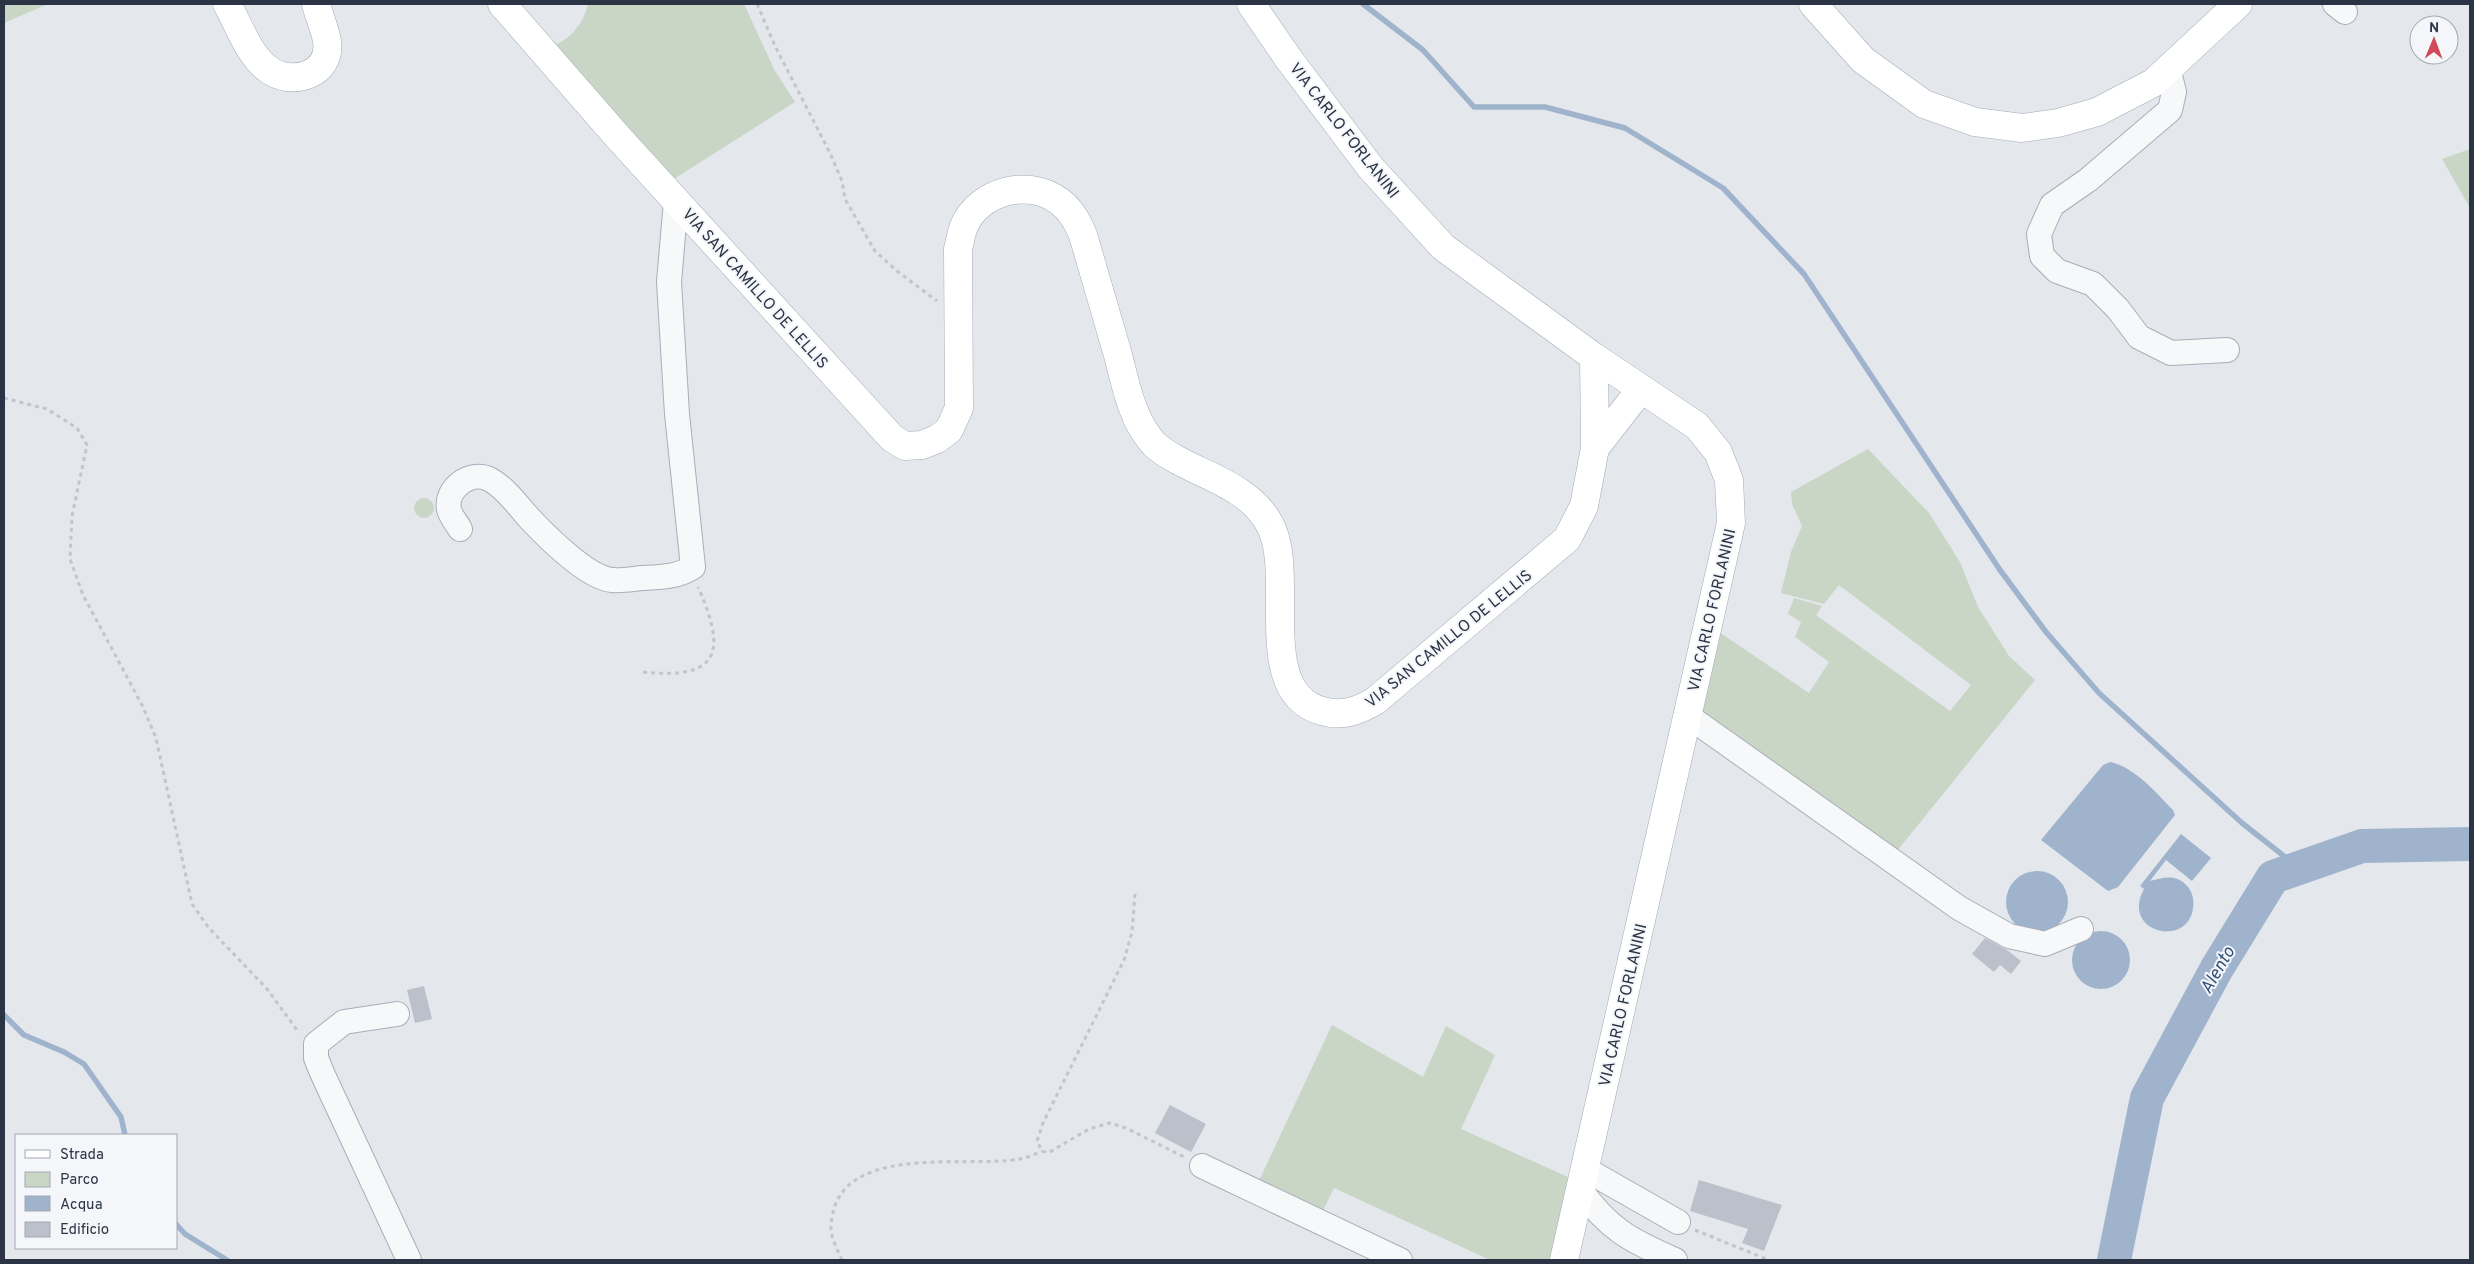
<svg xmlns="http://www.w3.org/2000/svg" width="2474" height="1264" font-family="Overpass,sans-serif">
<rect width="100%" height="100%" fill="#e4e7ec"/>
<path fill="#c9d6c5" d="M4,4H48L4,23Z
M588,4H744L775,71L795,102L674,179L548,47C569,42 583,25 588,4Z
M2470,149V208L2442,159Z
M1868,449L1929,513L1960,562L1978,607L2009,656L2035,680L1893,856L1692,715L1713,628L1809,693L1829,662L1795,637L1801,622L1788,614L1794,598L1822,606L1816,615L1950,711L1971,685L1839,585L1824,604L1781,593L1791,552L1802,526L1792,504L1791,492Z
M414 508a10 10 0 1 1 20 0a10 10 0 1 1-20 0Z
M1332,1025L1423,1077L1446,1026L1495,1055L1461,1129L1568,1177L1550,1260H1490L1334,1188L1319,1219L1257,1185Z"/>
<path fill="#9fb4cc" d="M2110,762C2135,767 2156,793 2173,810L2175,815L2118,887L2108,891L2041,840L2103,765Z
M2181,834L2211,858L2192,881L2166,860L2150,881C2163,878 2176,873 2188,887C2193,893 2194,901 2193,908C2188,949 2120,932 2144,889L2140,886Z
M2006 902a31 31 0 1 1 62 0a31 31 0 1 1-62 0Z
M2072 960a29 29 0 1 1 58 0a29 29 0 1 1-58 0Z"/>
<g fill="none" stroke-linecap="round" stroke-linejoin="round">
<path stroke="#9fb4cc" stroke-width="5.5" d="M1363,4L1423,50L1474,107H1545L1625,128L1723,188L1804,274L2000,570L2046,632L2099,693L2242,823L2299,868
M4,1015L24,1035L64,1052L84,1064L121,1117L125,1135
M176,1224L185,1234L227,1260"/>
<path stroke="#9fb4cc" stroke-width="34" d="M2114,1260L2147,1098L2217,968L2273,877L2362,846L2470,844"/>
</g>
<path fill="#bbc0ca" d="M1985,938L2007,950L2021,961L2011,974L2000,965L1994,972L1972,954Z
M424,986L432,1019L415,1023L407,990Z
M1170,1105L1206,1124L1191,1152L1155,1133Z
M1699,1180L1782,1205L1764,1251L1742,1243L1748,1229L1690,1211Z"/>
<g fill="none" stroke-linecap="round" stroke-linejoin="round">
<g stroke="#a9aeb7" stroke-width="26">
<path id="minor" d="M2335,4L2345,12
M2168,68L2174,92L2170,110L2088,180L2052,205L2039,234L2042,256L2057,271L2093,284L2118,309L2139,337L2171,353L2227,350
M460,529C457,523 450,516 449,509C445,489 470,470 489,479C506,488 518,506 530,519C547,537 588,578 612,580C621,581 632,579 642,578C661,577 678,577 693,567L677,414L669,282L676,201
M1688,716L1959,908L2009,936L2045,944L2081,929
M397,1014L344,1022L316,1044V1058L323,1075L409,1260
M1202,1166L1400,1260
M1585,1169L1678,1222
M1580,1189C1608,1229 1631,1241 1675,1260"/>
</g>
<g stroke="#a3abb8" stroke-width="29">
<path id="major" d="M227,4C239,25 248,54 268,69C291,87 332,75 327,41C325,29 319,16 316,4
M502,4L617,136L892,438L905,446L922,445L937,439L949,430L959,408L958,249C960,242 961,233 964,226C979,191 1028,178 1059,201C1071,210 1077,221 1083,235C1095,275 1106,315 1118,355C1123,374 1127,395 1135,413C1138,422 1148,438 1155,445C1189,474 1245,480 1269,523C1298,572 1252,692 1322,711C1342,717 1358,711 1375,701L1567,539L1584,506L1595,448L1594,357
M1251,4L1288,58L1370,167L1443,247L1594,357L1697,426L1718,452L1729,480L1731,523L1564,1260
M1813,4L1863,60L1924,104L1975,122L2022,128L2058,123L2097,112L2153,83L2238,4
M1595,448L1641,389"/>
</g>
<path stroke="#c2c5cb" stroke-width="3" stroke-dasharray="4 4" stroke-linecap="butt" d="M757,4L775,46L830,153L842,181L845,199L875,251L897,271L937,301
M4,398L47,409L77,428L87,445L72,516L70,559L83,595L142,705L156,738L192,904L209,928L268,990L299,1033
M643,672C720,680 727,652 698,587
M1135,894L1132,932L1124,960L1043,1123L1037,1141L1042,1151L1048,1153L1089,1129L1110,1123L1126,1128L1184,1157
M1695,1230L1769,1260
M842,1260C838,1251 831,1238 831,1228C833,1140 964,1169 1020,1159C1027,1158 1035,1154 1042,1151"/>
<use href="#minor" stroke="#f7f8fa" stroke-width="24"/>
<use href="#major" stroke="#fff" stroke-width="28"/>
</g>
<g text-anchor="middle" stroke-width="4" stroke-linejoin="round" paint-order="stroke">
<g font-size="16" fill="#2b3445" stroke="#f4f6f9">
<text transform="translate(1345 130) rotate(52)" y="6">VIA CARLO FORLANINI</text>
<text transform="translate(756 288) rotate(48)" y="6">VIA SAN CAMILLO DE LELLIS</text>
<text transform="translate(1711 610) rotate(-77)" y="6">VIA CARLO FORLANINI</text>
<text transform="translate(1448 638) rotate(-39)" y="6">VIA SAN CAMILLO DE LELLIS</text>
<text transform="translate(1622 1005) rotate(-77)" y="6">VIA CARLO FORLANINI</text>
</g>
<g font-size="18" font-style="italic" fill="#34527a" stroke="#f4f6f9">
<text transform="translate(2217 970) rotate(-60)" y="6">Alento</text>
</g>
</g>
<rect width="2474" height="1264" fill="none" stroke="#2b3445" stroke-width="10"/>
<rect x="15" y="1134" width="162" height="115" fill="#f4f6f9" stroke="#a4a8b1"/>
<rect x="25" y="1150" width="25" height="8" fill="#ffffff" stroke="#a4a8b1"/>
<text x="60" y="1159" font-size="15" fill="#2b3445">Strada</text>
<rect x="25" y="1172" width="25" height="15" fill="#c9d6c5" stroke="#a4a8b1"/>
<text x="60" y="1184" font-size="15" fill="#2b3445">Parco</text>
<rect x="25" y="1196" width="25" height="15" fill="#9fb4cc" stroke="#a4a8b1"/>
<text x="60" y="1209" font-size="15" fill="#2b3445">Acqua</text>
<rect x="25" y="1222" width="25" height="15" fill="#bbc0ca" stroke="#a4a8b1"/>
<text x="60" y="1234" font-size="15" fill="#2b3445">Edificio</text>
<g transform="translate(2434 40) rotate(1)"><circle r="24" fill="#f4f6f9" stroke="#a4a8b1"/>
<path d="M0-4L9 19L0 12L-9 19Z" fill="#d1495b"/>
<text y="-8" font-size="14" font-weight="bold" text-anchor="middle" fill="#2b3445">N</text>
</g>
</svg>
